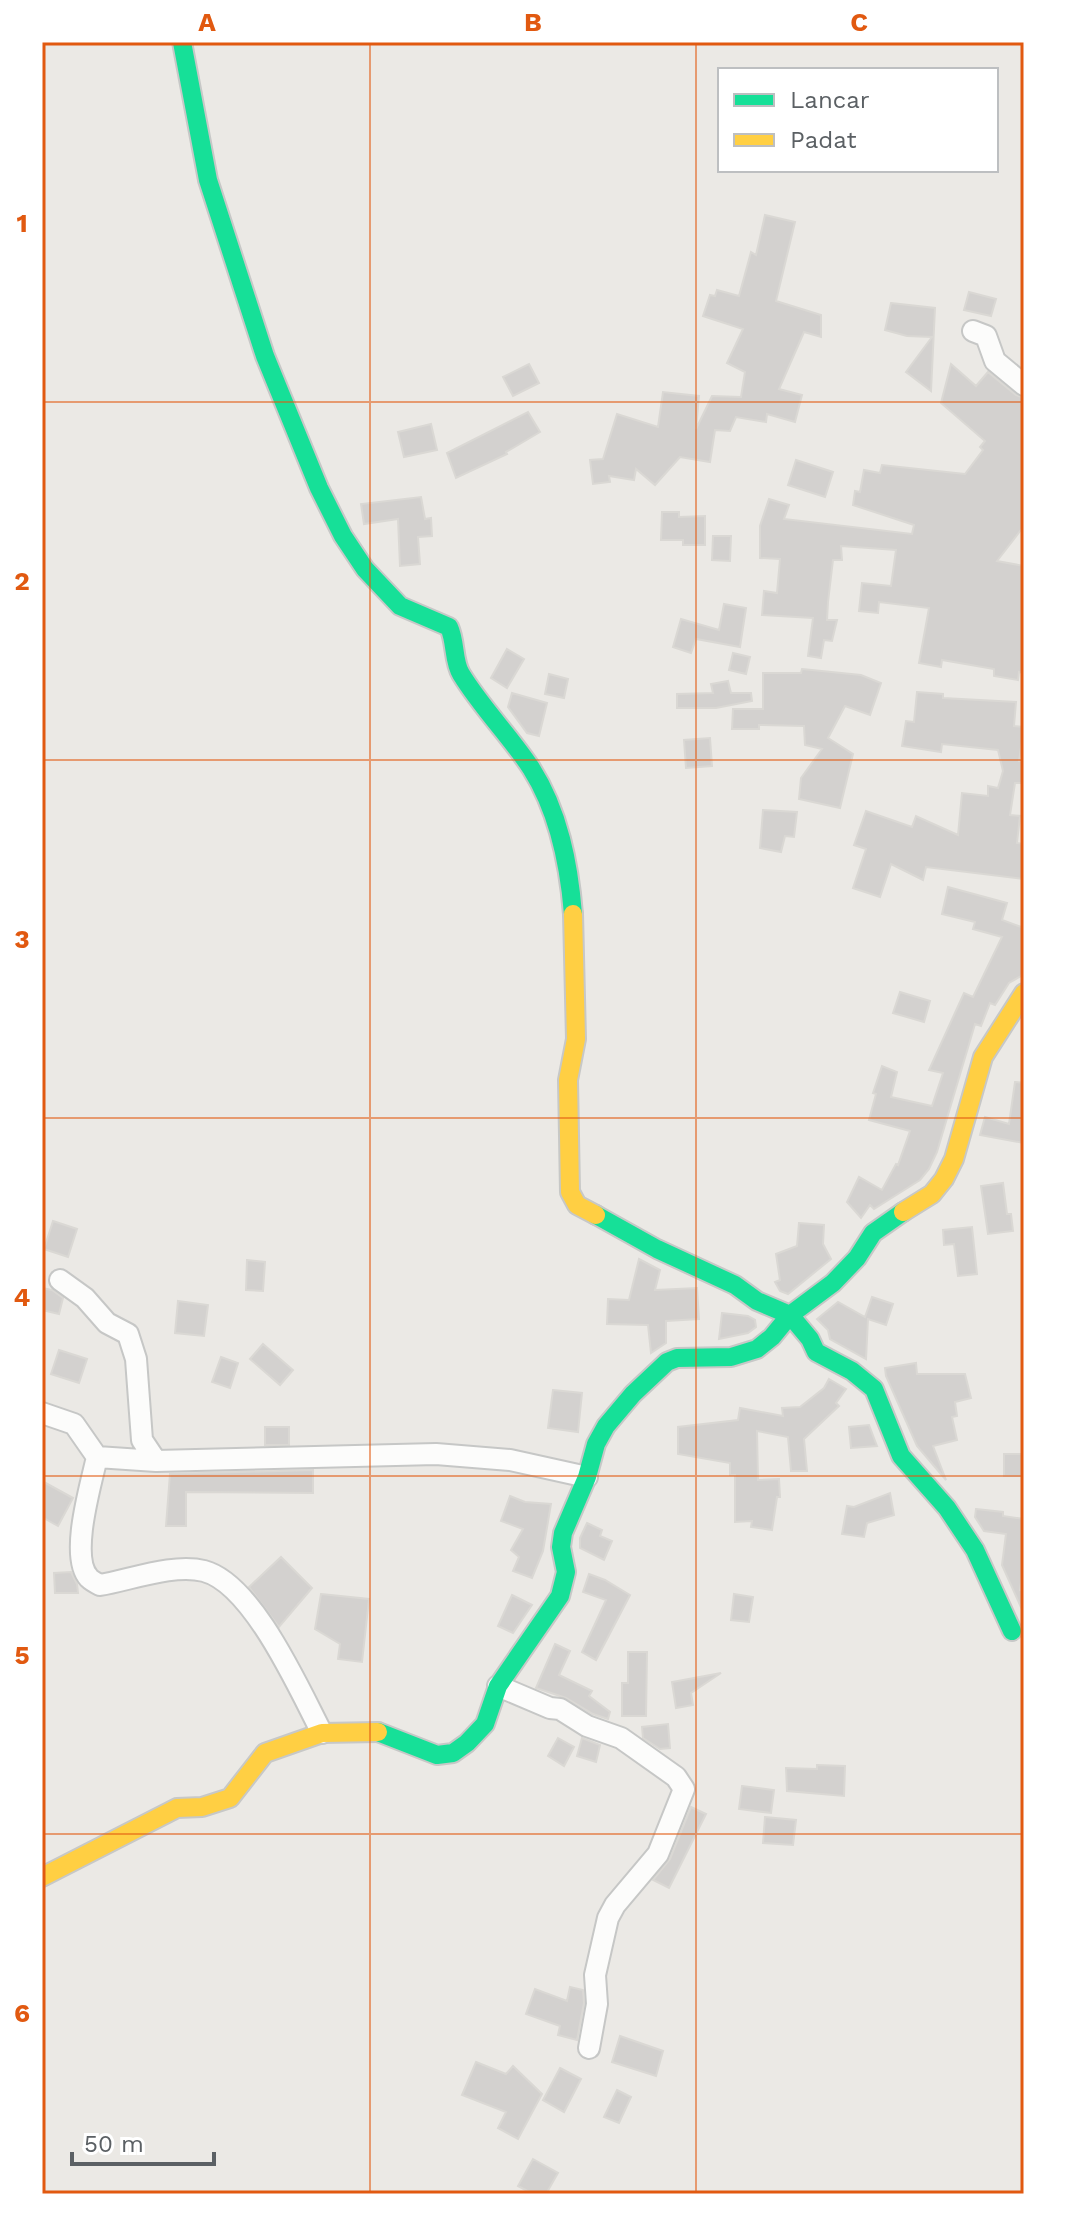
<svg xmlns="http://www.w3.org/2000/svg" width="1066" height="2236" font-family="'Work Sans',sans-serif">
<rect width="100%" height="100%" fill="#ebe9e5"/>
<path fill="#d3d1cf" stroke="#dad8d4" stroke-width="2" d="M765,215L795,222L776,301L821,315V337L804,332L779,389L802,395L795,422L767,414L766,422L736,417L730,431L715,430L710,462L680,457L655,485L636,469L634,480L609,476L610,482L593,484L590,460L603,459L617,414L658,427L663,392L699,396L696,429L712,396L741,397L745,372L727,363L743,329L703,316L710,295L715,296L717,290L739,296L751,252L756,255Z
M969,292L996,299L991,316L964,310Z
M891,303L935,308L931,391L906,372L932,337L907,336L885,330Z
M529,364L539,383L513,396L503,377Z
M951,364L976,386L988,372L1016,395L1024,398V526L997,561L1024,566V673L1019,672L1018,680L994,676V669L942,660L941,667L919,663L929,608L879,602L878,613L859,611L862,583L891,586L896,550L841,546L842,560H833L828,602L827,620H837L832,641L824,640L821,658L808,656L813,618L762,615L764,591L777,593L780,559L760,558V526L769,499L789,505L784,519L912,534L914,525L853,505L855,491L860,492L864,470L880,473L882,465L965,474L983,450L980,447L985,441L941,403Z
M528,412L540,432L506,452L507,454L456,478L447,453Z
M431,424L437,450L404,457L398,432Z
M796,460L833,472L825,497L788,485Z
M421,497L425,519L431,518L432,536L418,537L420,564L400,566L398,519L364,524L361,504Z
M662,512H679V517L705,516V545H683V540H661Z
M713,536H731L730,561L712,560Z
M724,604L746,608L740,647L696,639L691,653L673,647L681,619L719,630Z
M507,649L524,659L507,688L491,678Z
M733,653L750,657L746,674L729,670Z
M802,669L861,675L881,683L870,715L845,706L828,738L853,754L840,808L799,799L801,778L822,749L805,745L804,726L759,725V729H732L733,709H763V673H801Z
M549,674L568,679L564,698L545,694Z
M728,681L731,693H751L752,701L716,708H677V694L713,693L711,684Z
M917,692L943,694V698L1016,702L1014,726L1024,727L1019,761H1024V783H1015L1010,815L1020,816L1017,843L1024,844V879L926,867L923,880L891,864L880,897L853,888L866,849L854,845L866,811L912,827L916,816L958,835L962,793L988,796V786L998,788L1003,771L998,750L942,744L941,752L902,746L906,721L914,722Z
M512,693L547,703L539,736L527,733L508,707Z
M710,738L712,766L686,768L684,740Z
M763,810L797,812L794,837L785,836L781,852L760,848Z
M948,887L1007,903L1002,920L1024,928V970L1021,976L1009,983L995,1005L990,1003L981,1026L975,1024L937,1152L929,1169L920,1180L874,1209L870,1205L861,1218L847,1202L859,1177L882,1190L896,1164L898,1165L910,1131L869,1120L876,1094L873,1093L882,1066L897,1072L891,1097L932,1106L943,1073L929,1070L964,993L973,997L1002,937L973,929L975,922L942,914Z
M900,992L930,1001L924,1022L893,1013Z
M1015,1082L1024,1083V1143L980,1135L985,1117L1009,1124Z
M1003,1183L1007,1214H1011L1013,1231L988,1234L981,1186Z
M53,1221L77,1229L68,1257L44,1249Z
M799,1223L824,1225L823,1244L831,1259L788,1294L780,1291L775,1282L780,1280L776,1254L797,1246Z
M972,1227L977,1274L958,1276L954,1244L944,1245L943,1230Z
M639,1259L660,1270L655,1290L697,1288L699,1319L666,1321V1343L651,1353L648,1325L607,1324L608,1299L629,1300Z
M247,1260L265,1262L263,1291L246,1290Z
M42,1288L52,1290L63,1298L59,1314L42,1310Z
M872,1297L893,1304L886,1325L868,1319L866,1359L830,1339L828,1330L817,1319L838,1302L865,1317Z
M178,1301L208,1305L204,1336L175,1333Z
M722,1313L748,1316L755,1320L756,1327L748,1333L719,1339Z
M263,1344L293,1370L280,1385L250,1359Z
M59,1350L87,1359L79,1383L51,1374Z
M221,1357L238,1363L230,1388L212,1382Z
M916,1363L917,1374H965L971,1398L955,1402L957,1416L952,1417L957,1440L933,1446L946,1480L917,1446L886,1376L885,1368Z
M829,1379L846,1389L836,1403L839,1406L804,1439L807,1471H791L788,1437L757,1431L758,1480L779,1479L780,1497H777L772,1530L751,1527L752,1521L735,1522V1475H730V1463L678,1454V1427L738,1420L740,1408L783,1416L782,1408L800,1407L824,1388Z
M553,1390L582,1393L578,1432L548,1428Z
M869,1425L877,1446L851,1448L849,1427Z
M265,1427H289V1445H265Z
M1004,1454H1023V1476H1004Z
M313,1470V1493L186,1492V1526H166L170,1474Z
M42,1481L73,1498L58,1526L42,1517Z
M890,1493L894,1515L867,1523L864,1537L842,1534L847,1506L854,1507Z
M510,1496L525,1502L551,1504L543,1551L532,1578L513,1571L519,1557L511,1550L523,1529L501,1521Z
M976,1509L1003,1512V1516L1024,1519V1559L1020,1590L1024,1589V1614L1002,1565L1006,1534L984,1531L975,1517Z
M587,1523L602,1530L600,1536L612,1541L604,1560L580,1548V1538Z
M281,1557L312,1588L279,1627L249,1587Z
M71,1572L77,1584L78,1593H55L54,1573Z
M589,1574L605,1580L630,1595L596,1660L582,1652L606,1600L583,1592Z
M321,1594L369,1599L362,1662L338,1659L340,1644L315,1629Z
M734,1594L753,1597L749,1622L731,1620Z
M512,1595L532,1605L513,1633L498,1626Z
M555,1644L570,1651L559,1675L592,1691L589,1696L610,1712L608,1719L593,1714L566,1698L536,1688Z
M628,1652H647L646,1716H622V1683H628Z
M721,1673L691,1693L693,1705L676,1708L672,1682Z
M668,1724L670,1748L660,1749L643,1738L642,1727Z
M558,1738L574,1747L564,1766L548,1756Z
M582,1738L600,1745L596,1762L577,1756Z
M817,1765L845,1766L844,1796L787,1791L786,1768L817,1769Z
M742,1786L774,1790L771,1813L739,1809Z
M691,1807L706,1814L669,1888L653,1880L670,1859Z
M765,1817L796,1820L793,1845L763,1843Z
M570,1987L583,1990L584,2003L577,2040L558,2035L560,2026L526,2014L535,1989L567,2001Z
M620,2036L663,2051L656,2076L612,2062Z
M476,2062L506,2074L513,2066L542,2094L518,2139L498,2128L506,2112L462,2095Z
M560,2068L581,2079L564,2112L543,2100Z
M617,2090L631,2097L619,2123L604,2117Z
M533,2159L558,2173L546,2194H533L518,2186Z"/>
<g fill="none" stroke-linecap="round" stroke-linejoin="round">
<g stroke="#c6c7c6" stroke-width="24">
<path id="street" d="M973,331L986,336L995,361L1024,385
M60,1280L85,1298L107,1323L128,1334L136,1359L142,1440L156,1461
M42,1413L74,1424L97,1457C91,1484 69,1557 89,1578C92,1581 96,1583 100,1585C130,1580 174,1563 204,1571C253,1584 299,1689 322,1733
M97,1457L156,1461L436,1454L510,1460L587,1477
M498,1686L550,1708L560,1709L587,1726L621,1738L676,1777L684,1789L658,1854L615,1905L608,1918L595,1975L597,2004L589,2048"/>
</g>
<g stroke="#c7c8c7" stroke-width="22">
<path id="fast" d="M182,42L208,180L265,356L319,488L343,536L365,569L400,606L449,627C456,642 453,661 461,674C481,707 510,736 531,768C559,812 569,864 573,914
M596,1215L657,1249L735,1285L757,1301L790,1315L810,1339L816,1352L852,1371L874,1389L901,1456L947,1508L975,1550L1012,1631
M378,1732L437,1755L453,1753L467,1743L485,1724L498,1686L560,1596L566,1572L561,1547L563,1533L587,1477L596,1444L606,1426L633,1394L667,1362L677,1358L731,1357L757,1349L772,1337L790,1315L833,1283L857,1258L873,1233L903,1212"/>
</g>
<g stroke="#c7c8c7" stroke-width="22">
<path id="slow" d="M573,914L576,1039L568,1080L570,1192L577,1205L596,1215
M903,1212L932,1194L944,1179L954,1159L983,1057L1024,993
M42,1877L177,1808L202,1807L230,1798L265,1753L322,1733L378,1732"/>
</g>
<use href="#street" stroke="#fcfcfb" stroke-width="20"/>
<use href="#fast" stroke="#16e098" stroke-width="18"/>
<use href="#slow" stroke="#ffcf43" stroke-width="18"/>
</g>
<path fill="none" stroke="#e15910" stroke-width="2" stroke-opacity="0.55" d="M370,42V2194M696,42V2194M42,402H1024M42,760H1024M42,1118H1024M42,1476H1024M42,1834H1024"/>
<rect width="1066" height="2236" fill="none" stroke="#ffffff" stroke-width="88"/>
<rect x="718" y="68" width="280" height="104" fill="#ffffff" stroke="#bdbfc1" stroke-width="2"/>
<rect x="734" y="94" width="40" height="12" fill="#16e098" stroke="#bdbfc1" stroke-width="2"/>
<text x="790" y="108" font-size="24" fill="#5b6064">Lancar</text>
<rect x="734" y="134" width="40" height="12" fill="#ffcf43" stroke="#bdbfc1" stroke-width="2"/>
<text x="790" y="148" font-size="24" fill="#5b6064">Padat</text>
<path d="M72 2152v12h142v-12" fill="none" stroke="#5b6064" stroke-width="4"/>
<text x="84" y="2152" font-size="24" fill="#5b6064" stroke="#ffffff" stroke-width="6" paint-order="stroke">50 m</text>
<rect x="44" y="44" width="978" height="2148" fill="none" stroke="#e15910" stroke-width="3"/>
<g font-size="26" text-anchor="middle" font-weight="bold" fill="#e15910">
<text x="207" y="31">A</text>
<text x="533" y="31">B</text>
<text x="859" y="31">C</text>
<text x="22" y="232">1</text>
<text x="22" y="590">2</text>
<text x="22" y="948">3</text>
<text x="22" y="1306">4</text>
<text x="22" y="1664">5</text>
<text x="22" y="2022">6</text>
</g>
</svg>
